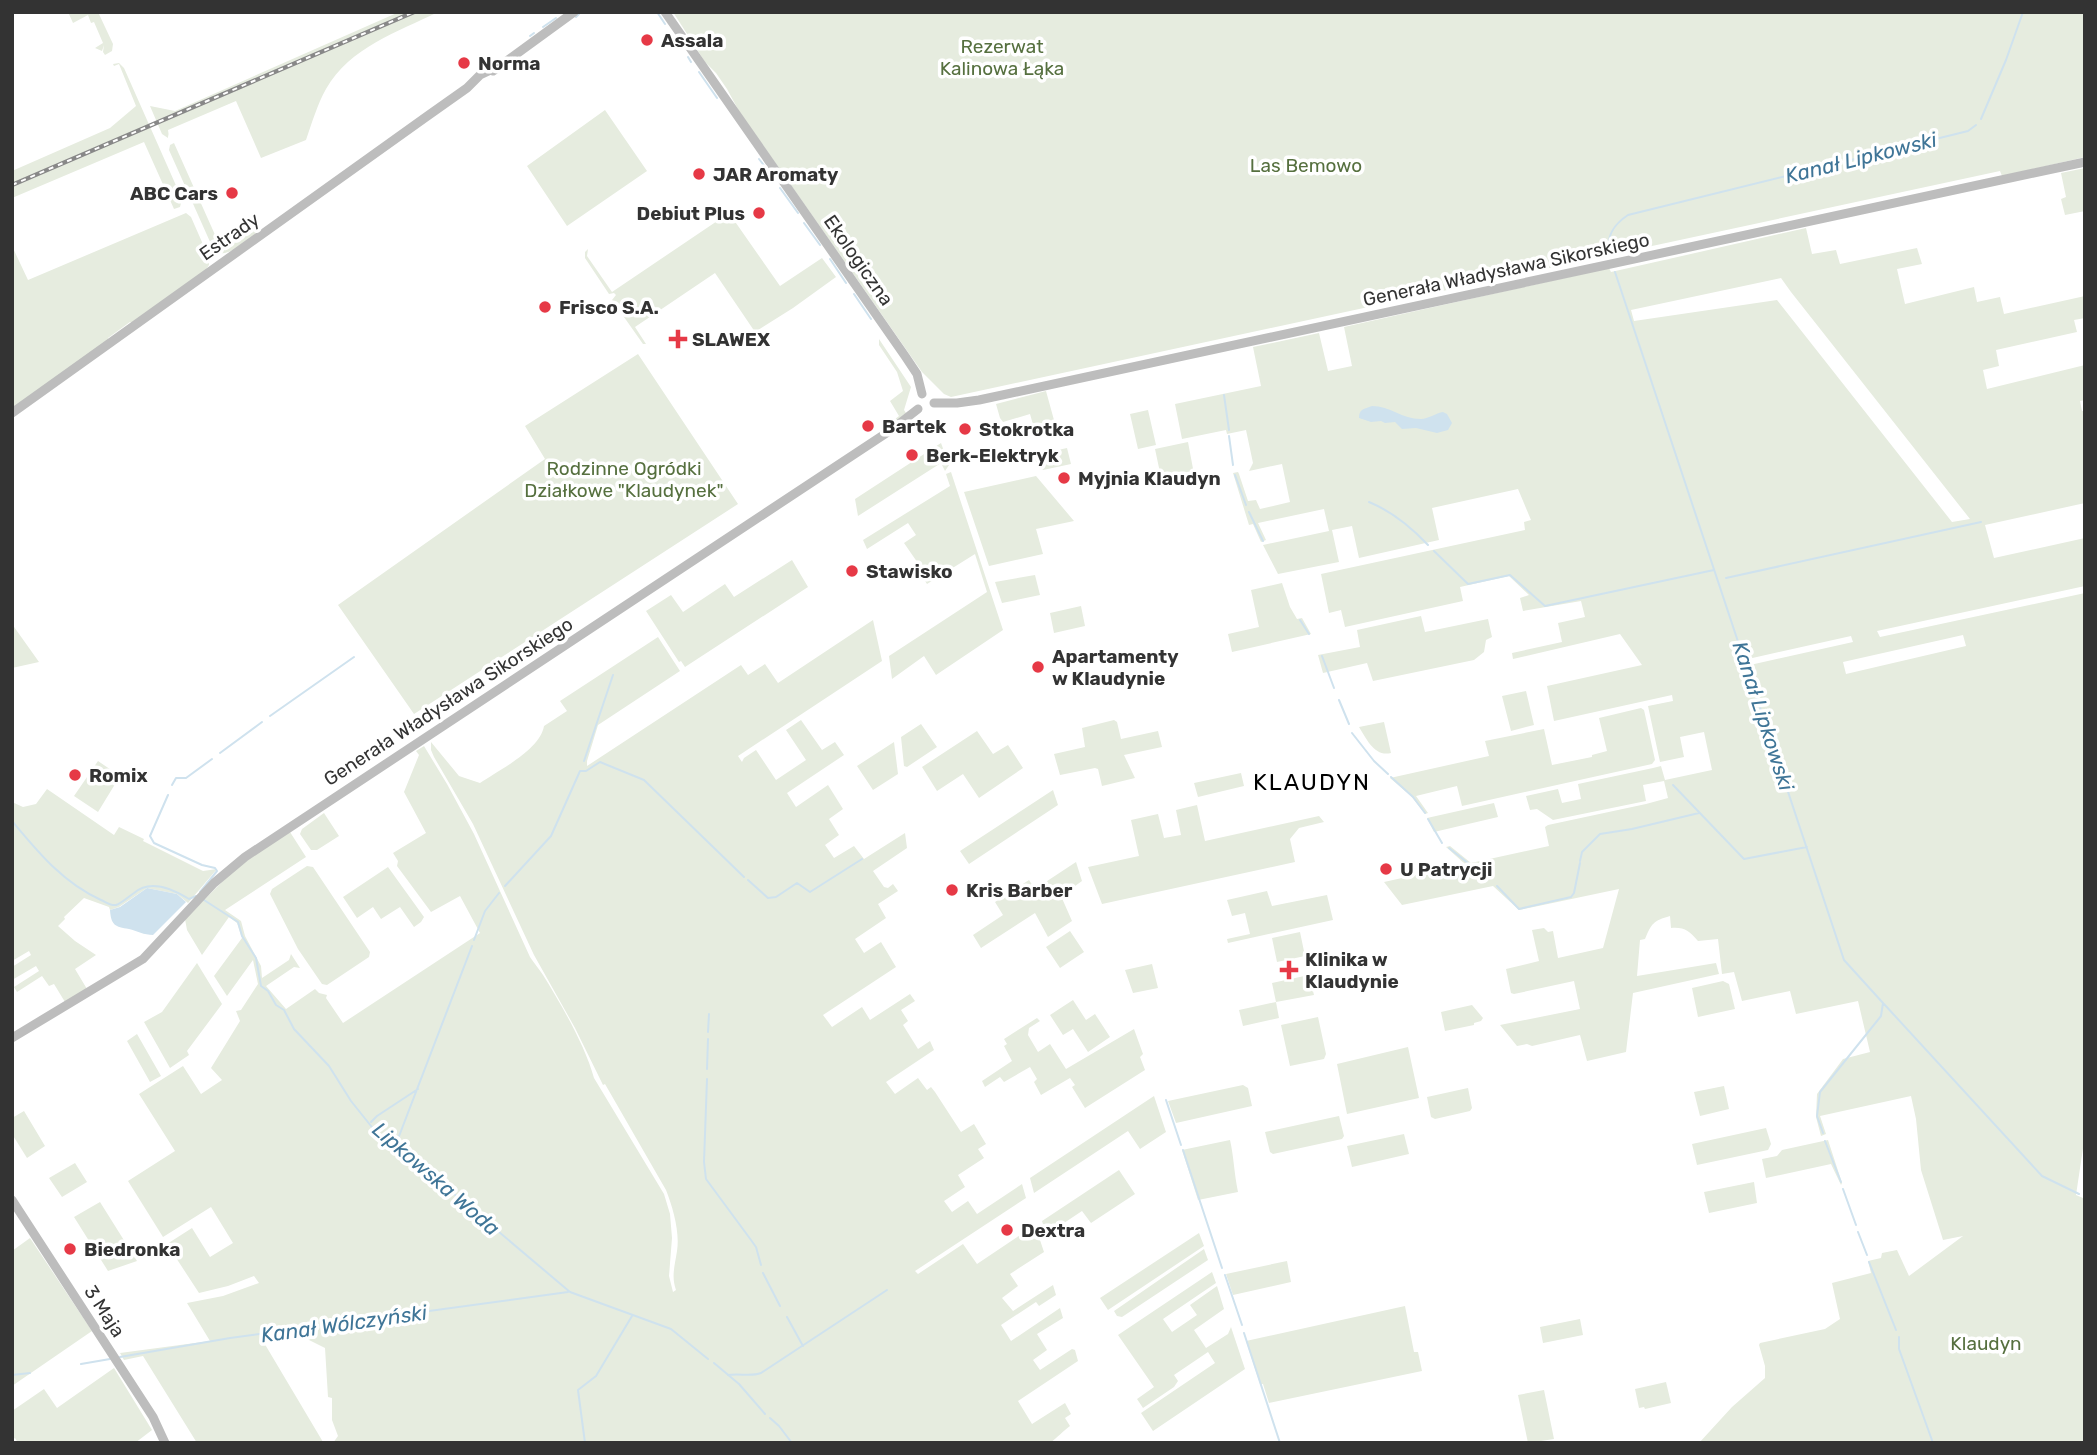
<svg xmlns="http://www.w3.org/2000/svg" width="2097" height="1455" font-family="Rubik,sans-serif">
<rect width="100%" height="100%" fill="#fff"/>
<path fill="#e6ecdf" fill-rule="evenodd" d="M68,12H98L113,44L112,51L105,55L103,52L104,45L102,51L95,48L103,43L94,22L91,23L88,15L73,23Z
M399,12H438C398,32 350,47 326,89C317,105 312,123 306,140L261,158L236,101L168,130L169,137L168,134V138L162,134L150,106L175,111Z
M673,12H2085V157L2002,176L2000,171L951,397L944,394L922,372L739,111L727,89L716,73L705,62Z
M119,63L124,68L182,199L180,207L174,209L144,142L12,198V171L110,128L136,106L119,64L114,66L113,64Z
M605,110L647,171L567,226L527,166Z
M174,143L216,237L234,242L258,224L260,225L261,229C247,240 232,257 215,253L169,150L170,145Z
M2085,168V211L2065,215L2061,199L2066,197L2061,173Z
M186,213L191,217L209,258V265L205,271L132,323L130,322L108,338L109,340L12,408V246L28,280Z
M729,213L780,286L822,258L836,277L793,308L755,332L715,273L635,327L646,344H643L612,300L616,295L614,293L609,294L585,258V252L588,249L587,256L612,292Z
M1806,228L1812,254L1836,250L1840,264L1917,248L1922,264L1897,269L1905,304L1974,287L1977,302L2000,297L2004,314L2085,296V318L2074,320L2077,332L1996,350L1999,366L1983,370L1987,389L2085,365V400L2080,401L2082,411H2085V503L1985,525L1994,558L2085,538V586L1877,631L1880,637L2085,593V1135L2076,1195L2083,1198L2085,1190V1443H1699L1732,1407L1765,1378V1366L1759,1345L1760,1343L1825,1329L1840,1319L1832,1283L1871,1273L1868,1261L1881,1258L1882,1253L1897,1250L1909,1276L1963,1236L1943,1240L1921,1170L1916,1119L1911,1096L1820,1116L1826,1134L1821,1136L1816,1117L1817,1094L1843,1059L1870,1052L1858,1001L1796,1014L1790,991L1742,1001L1734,972L1722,974L1718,939L1698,941C1689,931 1685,927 1671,928L1670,916C1653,921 1652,923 1645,939L1640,940L1637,976L1716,963L1719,974L1633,993L1626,1052L1587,1061L1580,1035L1532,1046L1527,1044L1517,1046L1500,1025L1580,1009L1574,981L1514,994L1511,993L1506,969L1539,961L1532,930L1544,928L1548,932L1553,931L1558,958L1603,948L1619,889L1519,910L1493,886L1402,905L1384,882L1465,864L1446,847L1450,846L1471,863L1549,846L1545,827L1548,825L1646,804L1668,798L1664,781L1643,785L1646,801L1553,820L1537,809L1530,810L1526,796L1558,789L1562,803L1581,799L1578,784L1653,768L1661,766L1665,780L1712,770L1704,732L1680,737L1684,757L1660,762L1648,706L1673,701L1672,695L1554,721L1547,686L1642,665L1620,634L1513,659L1512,653L1562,642L1558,623L1585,617L1581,601L1523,611L1520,598L1529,595L1509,576L1460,587L1463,601L1345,627L1341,610L1329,613L1321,574L1525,530L1524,522L1531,520L1518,489L1432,508L1439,540L1359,558L1352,526L1332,530L1339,562L1278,574L1263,545L1329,531L1324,509L1258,523L1266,540L1261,542L1253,524L1249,525L1233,473L1238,472L1239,474L1248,501L1256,500L1260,509L1290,502L1282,464L1249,471L1253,463L1246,430L1227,434L1226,430L1182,439L1175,404L1261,386L1253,347L1319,333L1328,371L1352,366L1344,327L1609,268L1611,272ZM1781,278L1791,292L1970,519L1952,522L1777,300L1634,321L1631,310ZM1963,635L1966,646L1846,674L1843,662ZM1851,636L1853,642L1750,665L1748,659Z
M879,339L911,387L904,410L906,413L896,421L890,423L899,416L890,401L903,391L897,372L879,345Z
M638,354L738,504L414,714L338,605L545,459L525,426Z
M1046,391L1057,431L1036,435L1030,414L1003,422L1000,418L996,404Z
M1148,410L1156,445L1138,449L1130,414Z
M1188,442L1194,474L1162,482L1155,449Z
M941,443L949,465L945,471L941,463L858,516L855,499Z
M1067,448L1071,464L1043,470L1031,456Z
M951,472L1003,630L936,675L924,656L892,679L889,656L987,592L975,554L927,584L919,572L922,569L904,543L916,535L908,523L867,549L863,540L950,486L946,474Z
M1036,476L1074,521L1036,529L1043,554L989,566L964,492Z
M792,560L808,587L685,667L681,661L679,662L646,611L671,595L683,612L725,584L734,597Z
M1035,575L1040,595L1002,603L995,582Z
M1282,583L1290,607L1297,619L1302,618L1311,634L1232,652L1228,634L1259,627L1251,590Z
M1081,606L1085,626L1054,633L1050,613Z
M1421,616L1425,632L1488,619L1492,637L1486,640L1484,652L1474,660L1373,681L1367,663L1323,673L1318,655L1360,647L1357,630Z
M873,620L882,661L738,756L742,762L744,758L756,750L776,780L806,760L786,730L801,720L822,750L835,742L844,755L787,793L796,807L828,785L843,809L829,819L839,835L825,845L834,858L854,846L864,859L905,833L907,848L873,871L884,887L888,888L893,884L898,891L878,904L886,918L855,939L864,953L881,942L896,967L823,1015L832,1027L862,1007L870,1020L910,994L915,1001L901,1010L908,1021L903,1025L918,1049L930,1041L934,1050L886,1082L895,1094L918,1078L927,1090L931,1087L935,1092L961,1132L974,1124L986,1144L978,1149L984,1158L958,1175L965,1187L944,1201L952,1212L968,1201L977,1214L1022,1184L1026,1198L915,1271L918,1274L963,1244L977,1264L1035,1225L1044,1252L1010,1274L1018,1286L1002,1298L1013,1311L1053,1285L1056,1295L1039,1306L1036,1302L1001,1325L1011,1341L1060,1308L1063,1318L1037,1334L1047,1350L1033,1360L1040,1370L1072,1349L1075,1350L1078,1361L1018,1401L1032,1424L1065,1403L1071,1414L1065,1418L1070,1426C1063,1431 1058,1437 1050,1443H333L338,1436L332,1420V1398L328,1397L325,1348L291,1331L260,1336L323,1442L197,1443L143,1356L124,1360L120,1353L210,1341L187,1303L223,1296L259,1283L254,1276L228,1286L199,1293L167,1244L192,1228L210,1257L233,1243L211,1207L163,1237L128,1181L175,1151L139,1094L183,1066L201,1094L222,1080L211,1068L240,1021L236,1011L241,1010L258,984L253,960L227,996L214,976L242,938L237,923L229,917L202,955L187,930L185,919L232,872L265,847L290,832L306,857L225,910L241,921L245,936L261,966L262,978L289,960L291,954L300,968L294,967L266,986L286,1009L315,989L319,993L327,995L326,998L343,1023L480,933L460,896L431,912L397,866L398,861L393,853L426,833L404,792L419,755L416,751L424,746L447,784L474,834L530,957C534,963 539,969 543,975C561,1004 585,1045 594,1078L664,1194L670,1214L672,1238L669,1276L673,1292L676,1290C671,1276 675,1265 677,1251C680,1232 673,1208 666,1190L605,1084L603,1085L575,1028L534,955L473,824L434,757L431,750V742L459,776L480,783C499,770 540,750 544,726L567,711L560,701L658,637L680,671L598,725L587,761V766L741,665L748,675L765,664L778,683Z
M12,624L39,662L12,668Z
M1526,691L1534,725L1511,731L1502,696Z
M1641,708L1644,710L1655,760L1652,764L1462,806L1457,786L1416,796L1428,813L1425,814L1411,796L1390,778L1489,756L1485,741L1544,729L1552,765L1592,757V755L1607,751L1599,718Z
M1114,720L1117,722L1121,739L1158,731L1162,747L1124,755L1135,778L1102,786L1098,769L1095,768L1060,775L1054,754L1085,747L1082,728Z
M1384,722L1391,753C1375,757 1367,740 1359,727Z
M921,724L937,747L907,767L904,766L901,737Z
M977,731L993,754L1008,745L1023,768L979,798L963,774L937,791L922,767Z
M894,742L898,774L873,790L857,766Z
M98,761L120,776L98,812L74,796Z
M1241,773L1244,786L1198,797L1194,783Z
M47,789L114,835L119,827L144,839L143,841L203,871L217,869L188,903L177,894L147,888L119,907L110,910L109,907L84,898L64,917L65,919L58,926L75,941L96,955L75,969L87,989L65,1002L54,984L49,986L42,976L17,992L14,987L39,971L36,966L12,980V967L31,955L29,951L12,961V802L23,807L36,804Z
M1053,790L1058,805L969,864L960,851Z
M1494,803L1498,817L1434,832L1427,818Z
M1197,805L1205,841L1319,816L1324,822L1299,828L1290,839L1295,862L1102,904L1088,867L1139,856L1131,820L1158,814L1164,838L1181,835L1176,810Z
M324,813L339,836L317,850H311L300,834L302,829Z
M1076,862L1082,881L1061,896L1072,921L1048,937L1035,913L981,948L973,935L1003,915L995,902L1029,880L1035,889Z
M307,866L313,867L370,952L369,957L327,985L322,984L298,949L270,894L272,889Z
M388,867L424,917L421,922L414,927L400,907L381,919L373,907L357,918L343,897Z
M1267,891L1272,906L1327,895L1333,920L1228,943L1227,939L1250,934L1245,913L1232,916L1227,900Z
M1070,931L1084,952L1060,968L1046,947Z
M1300,932L1305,956L1277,962L1272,938Z
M197,963L222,1004L187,1051L189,1055L170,1068L144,1022L162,1012Z
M1152,964L1158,988L1133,993L1125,970Z
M1309,975L1314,995L1276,1002L1279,1018L1243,1026L1239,1010L1276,1002L1272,983Z
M1723,981L1729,984L1735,1009L1698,1017L1692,988Z
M1073,1000L1086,1020L1095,1014L1110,1037L1088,1052L1073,1029L1063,1035L1050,1015Z
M1472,1005L1483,1018L1481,1021L1474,1023V1025L1445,1031L1441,1012Z
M1318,1017L1326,1054L1324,1059L1290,1066L1281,1025Z
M1037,1018L1040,1021L1029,1028L1028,1035L1038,1052L1050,1044L1066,1069L1134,1029L1143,1054L1140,1057L1145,1070L1085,1108L1072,1087L1075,1085L1070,1078L1041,1095L1034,1082L1037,1079L1030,1067L1004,1082L1000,1077L985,1087L982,1081L1012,1061L1004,1046L1007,1044L1004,1039Z
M137,1034L161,1076L150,1082L127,1041Z
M1408,1047L1419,1098L1347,1114L1337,1064Z
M1243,1085L1248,1088L1252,1106L1176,1123L1168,1101Z
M1724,1086L1729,1109L1700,1116L1694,1092Z
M1468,1088L1472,1108L1470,1111L1435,1119L1431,1117L1427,1097Z
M1154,1096L1166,1132L1140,1149L1128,1131L1034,1193L1030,1178Z
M24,1111L45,1146L27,1158L12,1134V1118Z
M1339,1116L1344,1136L1342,1139L1273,1154L1270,1152L1265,1132Z
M1766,1128L1771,1144L1768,1150L1697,1165L1692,1144Z
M1404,1134L1409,1154L1352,1167L1347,1146Z
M1230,1140C1234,1158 1234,1173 1238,1192L1198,1200L1182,1150Z
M1828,1140L1842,1183L1841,1185L1831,1164L1766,1178L1762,1159L1777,1156L1782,1150Z
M75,1163L87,1182L62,1197L49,1178Z
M1119,1170L1135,1194L1091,1223L1082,1211L1046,1235L1042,1221Z
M1754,1182L1757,1203L1709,1213L1704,1192Z
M100,1202L137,1261L108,1271L74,1217Z
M1199,1233L1204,1246L1108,1310L1100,1298Z
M30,1238L92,1331L12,1386V1251Z
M1204,1249L1208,1260L1122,1317L1117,1316L1114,1311Z
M1287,1261L1291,1282L1233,1295L1226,1274Z
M1212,1272L1216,1283L1163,1319L1172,1332L1197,1315L1190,1305L1217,1286L1224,1309L1194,1330L1206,1348L1228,1334L1231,1327L1245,1369L1153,1431L1141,1413L1215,1363L1208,1352L1174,1375L1178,1381L1174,1387L1143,1408L1137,1399L1154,1387L1118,1335Z
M1405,1306L1414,1352H1418L1422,1371L1269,1403L1263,1384H1260L1246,1341Z
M1580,1319L1583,1335L1543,1343L1540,1327Z
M114,1368L152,1430L135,1443H18L15,1438L12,1440V1411L44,1389L57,1408Z
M1666,1382L1671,1403L1645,1409L1644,1407L1639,1408L1635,1389Z
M1544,1390L1554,1439L1528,1443L1518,1395Z"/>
<path fill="#cfe2ee" d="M1372,406C1390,406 1402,419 1421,419C1428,419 1436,413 1443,412L1447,414L1452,423L1448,430L1437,433L1416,428L1402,429L1395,422L1385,423L1381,421L1371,422L1359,418C1359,409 1364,409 1372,406Z
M147,888L177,894L186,902L153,935C144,935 137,931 129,929C115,927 111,925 110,910L120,907Z"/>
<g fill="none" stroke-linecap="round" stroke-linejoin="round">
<path stroke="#cfe2ee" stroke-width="2" d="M657,12L665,24
M576,17L579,14
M543,27L556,18
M530,36L534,33
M674,37L678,42
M688,57L691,62
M699,72L717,98
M1981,119L2006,60L2023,12
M759,159L766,168
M773,178L775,181
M780,188L798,213
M804,223L820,245
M1610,255C1605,237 1613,225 1628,215L1968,131L1976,125
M830,259L846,283
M1615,272L1844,960L1883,1003L1881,1016L1820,1092L1817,1116L1823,1133
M854,294L871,319
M1224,395L1229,430
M1229,436L1233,465
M1235,475L1246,505
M1369,502C1391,511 1412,528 1428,545
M1249,512L1263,541
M1434,551L1468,584L1510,575L1545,606L1714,570
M1726,578L1981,522
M1300,620L1309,634
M1322,656L1334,688
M1339,700L1349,724
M270,716L354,657
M1352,733L1374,761L1388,774
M220,753L262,722
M584,761L613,675
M1391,777L1413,797L1425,813
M172,785L176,778H186L212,759
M1673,785L1744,859L1807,847
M168,795L150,836L154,843L202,865L215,868L217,871L200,892
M1428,819L1442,843
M12,821C38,852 63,883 101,900C106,902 111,906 116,905C122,903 129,896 134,893C150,879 173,889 189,899L196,896
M1449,848L1488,879
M1580,861L1582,852L1600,834L1632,829L1699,813
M748,880L768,898L776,897L797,883L810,892L862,859
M505,886L551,836L580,771H586L600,762L644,780L744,877
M1497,886L1519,909L1571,897L1574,893L1580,863
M204,900L238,922L242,936L256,958L261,986L268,991L276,1005L284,1010L294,1029L329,1066L351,1101L375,1131L396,1145L570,1292L671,1329L708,1359
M474,940L485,911L499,893
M1884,1004L2042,1176L2079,1194
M708,1032L709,1014
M707,1069L708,1039
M707,1079L704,1162L706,1179L751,1240L756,1247L761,1265
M1166,1100L1181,1145
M371,1122L377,1116L418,1089
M1825,1141L1841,1182
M396,1144L472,946
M1183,1150L1222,1268
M1843,1189L1856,1225
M1858,1232L1867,1255
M1869,1262L1896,1330
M763,1273L780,1306
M1225,1275L1242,1325
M787,1317L803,1346
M1244,1333L1280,1443
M1899,1337V1349L1933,1443
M120,1357L230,1338L568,1292
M714,1363L739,1384L765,1414
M81,1364L110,1359
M12,1375L30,1373
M728,1375C740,1373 751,1377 761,1373L887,1290
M770,1418L779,1426L792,1443
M585,1443L578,1390L596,1376L632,1316"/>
<path stroke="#bdbdbd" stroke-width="9" d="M665,12L905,356L917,374L922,394
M493,71L574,12
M934,403H957L979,400L2085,162
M12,413L426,117L467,88L480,75L497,67
M12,1038L143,959L214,883L245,857L891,430L918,409
M12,1200L153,1417L165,1443"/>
<g stroke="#888" stroke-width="4.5">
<path id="rail" d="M12,185L414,12"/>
</g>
<use href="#rail" stroke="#fff" stroke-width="2" stroke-dasharray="5" stroke-linecap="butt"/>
</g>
<g fill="#e63946" stroke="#fff" stroke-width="2.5">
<circle cx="647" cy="40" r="7"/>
<circle cx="464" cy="63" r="7"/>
<circle cx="699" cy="174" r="7"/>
<circle cx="232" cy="193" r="7"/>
<circle cx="759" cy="213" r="7"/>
<circle cx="545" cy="307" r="7"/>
<path d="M674.5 328.5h7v7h7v7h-7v7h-7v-7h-7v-7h7z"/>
<circle cx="868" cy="426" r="7"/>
<circle cx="965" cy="429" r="7"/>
<circle cx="912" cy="455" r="7"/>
<circle cx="1064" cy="478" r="7"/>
<circle cx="852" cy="571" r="7"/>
<circle cx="1038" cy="667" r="7"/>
<circle cx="75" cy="775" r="7"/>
<circle cx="1386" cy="869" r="7"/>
<circle cx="952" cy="890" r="7"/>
<path d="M1285.5 959.5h7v7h7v7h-7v7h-7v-7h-7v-7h7z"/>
<circle cx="1007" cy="1230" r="7"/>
<circle cx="70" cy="1249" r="7"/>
</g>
<g text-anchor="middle" stroke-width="7" stroke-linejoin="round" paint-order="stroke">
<g font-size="19" font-weight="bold" fill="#333" stroke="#fff" text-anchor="start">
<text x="661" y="47">Assala</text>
<text x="478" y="70">Norma</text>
<text x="713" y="181">JAR Aromaty</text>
<text x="218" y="200" text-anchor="end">ABC Cars</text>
<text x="745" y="220" text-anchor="end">Debiut Plus</text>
<text x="559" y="314">Frisco S.A.</text>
<text x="692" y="346">SLAWEX</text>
<text x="882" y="433">Bartek</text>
<text x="979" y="436">Stokrotka</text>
<text x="926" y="462">Berk-Elektryk</text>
<text x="1078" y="485">Myjnia Klaudyn</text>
<text x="866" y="578">Stawisko</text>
<text x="1052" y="663">Apartamenty<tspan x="1052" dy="22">w Klaudynie</tspan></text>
<text x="89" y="782">Romix</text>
<text x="1400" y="876">U Patrycji</text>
<text x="966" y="897">Kris Barber</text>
<text x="1305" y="966">Klinika w<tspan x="1305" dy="22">Klaudynie</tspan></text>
<text x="1021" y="1237">Dextra</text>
<text x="84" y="1256">Biedronka</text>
</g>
<g font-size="19" fill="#56703f" stroke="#fff">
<text x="1002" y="53">Rezerwat<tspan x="1002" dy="22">Kalinowa Łąka</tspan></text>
<text x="1306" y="172">Las Bemowo</text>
<text x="624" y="475">Rodzinne Ogródki<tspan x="624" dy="22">Działkowe "Klaudynek"</tspan></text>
<text x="1986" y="1350">Klaudyn</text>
</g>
<g font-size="19" fill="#333" stroke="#fff">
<text transform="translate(229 236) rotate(-35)" y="7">Estrady</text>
<text transform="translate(859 260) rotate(55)" y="7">Ekologiczna</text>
<text transform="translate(1506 269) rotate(-12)" y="7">Generała Władysława Sikorskiego</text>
<text transform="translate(448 701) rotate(-33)" y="7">Generała Władysława Sikorskiego</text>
<text transform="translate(105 1311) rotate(57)" y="7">3 Maja</text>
</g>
<g font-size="21" font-style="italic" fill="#3f7597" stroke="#fff">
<text transform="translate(1861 158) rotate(-14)" y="7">Kanał Lipkowski</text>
<text transform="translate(1763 716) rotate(72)" y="7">Kanał Lipkowski</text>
<text transform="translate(436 1179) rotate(41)" y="7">Lipkowska Woda</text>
<text transform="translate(344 1324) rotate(-8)" y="7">Kanał Wólczyński</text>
</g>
<g font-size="23" letter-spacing="2" fill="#000" stroke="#fff">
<text x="1312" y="790">KLAUDYN</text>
</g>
</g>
<rect width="2097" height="1455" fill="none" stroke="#333333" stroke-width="28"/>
</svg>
